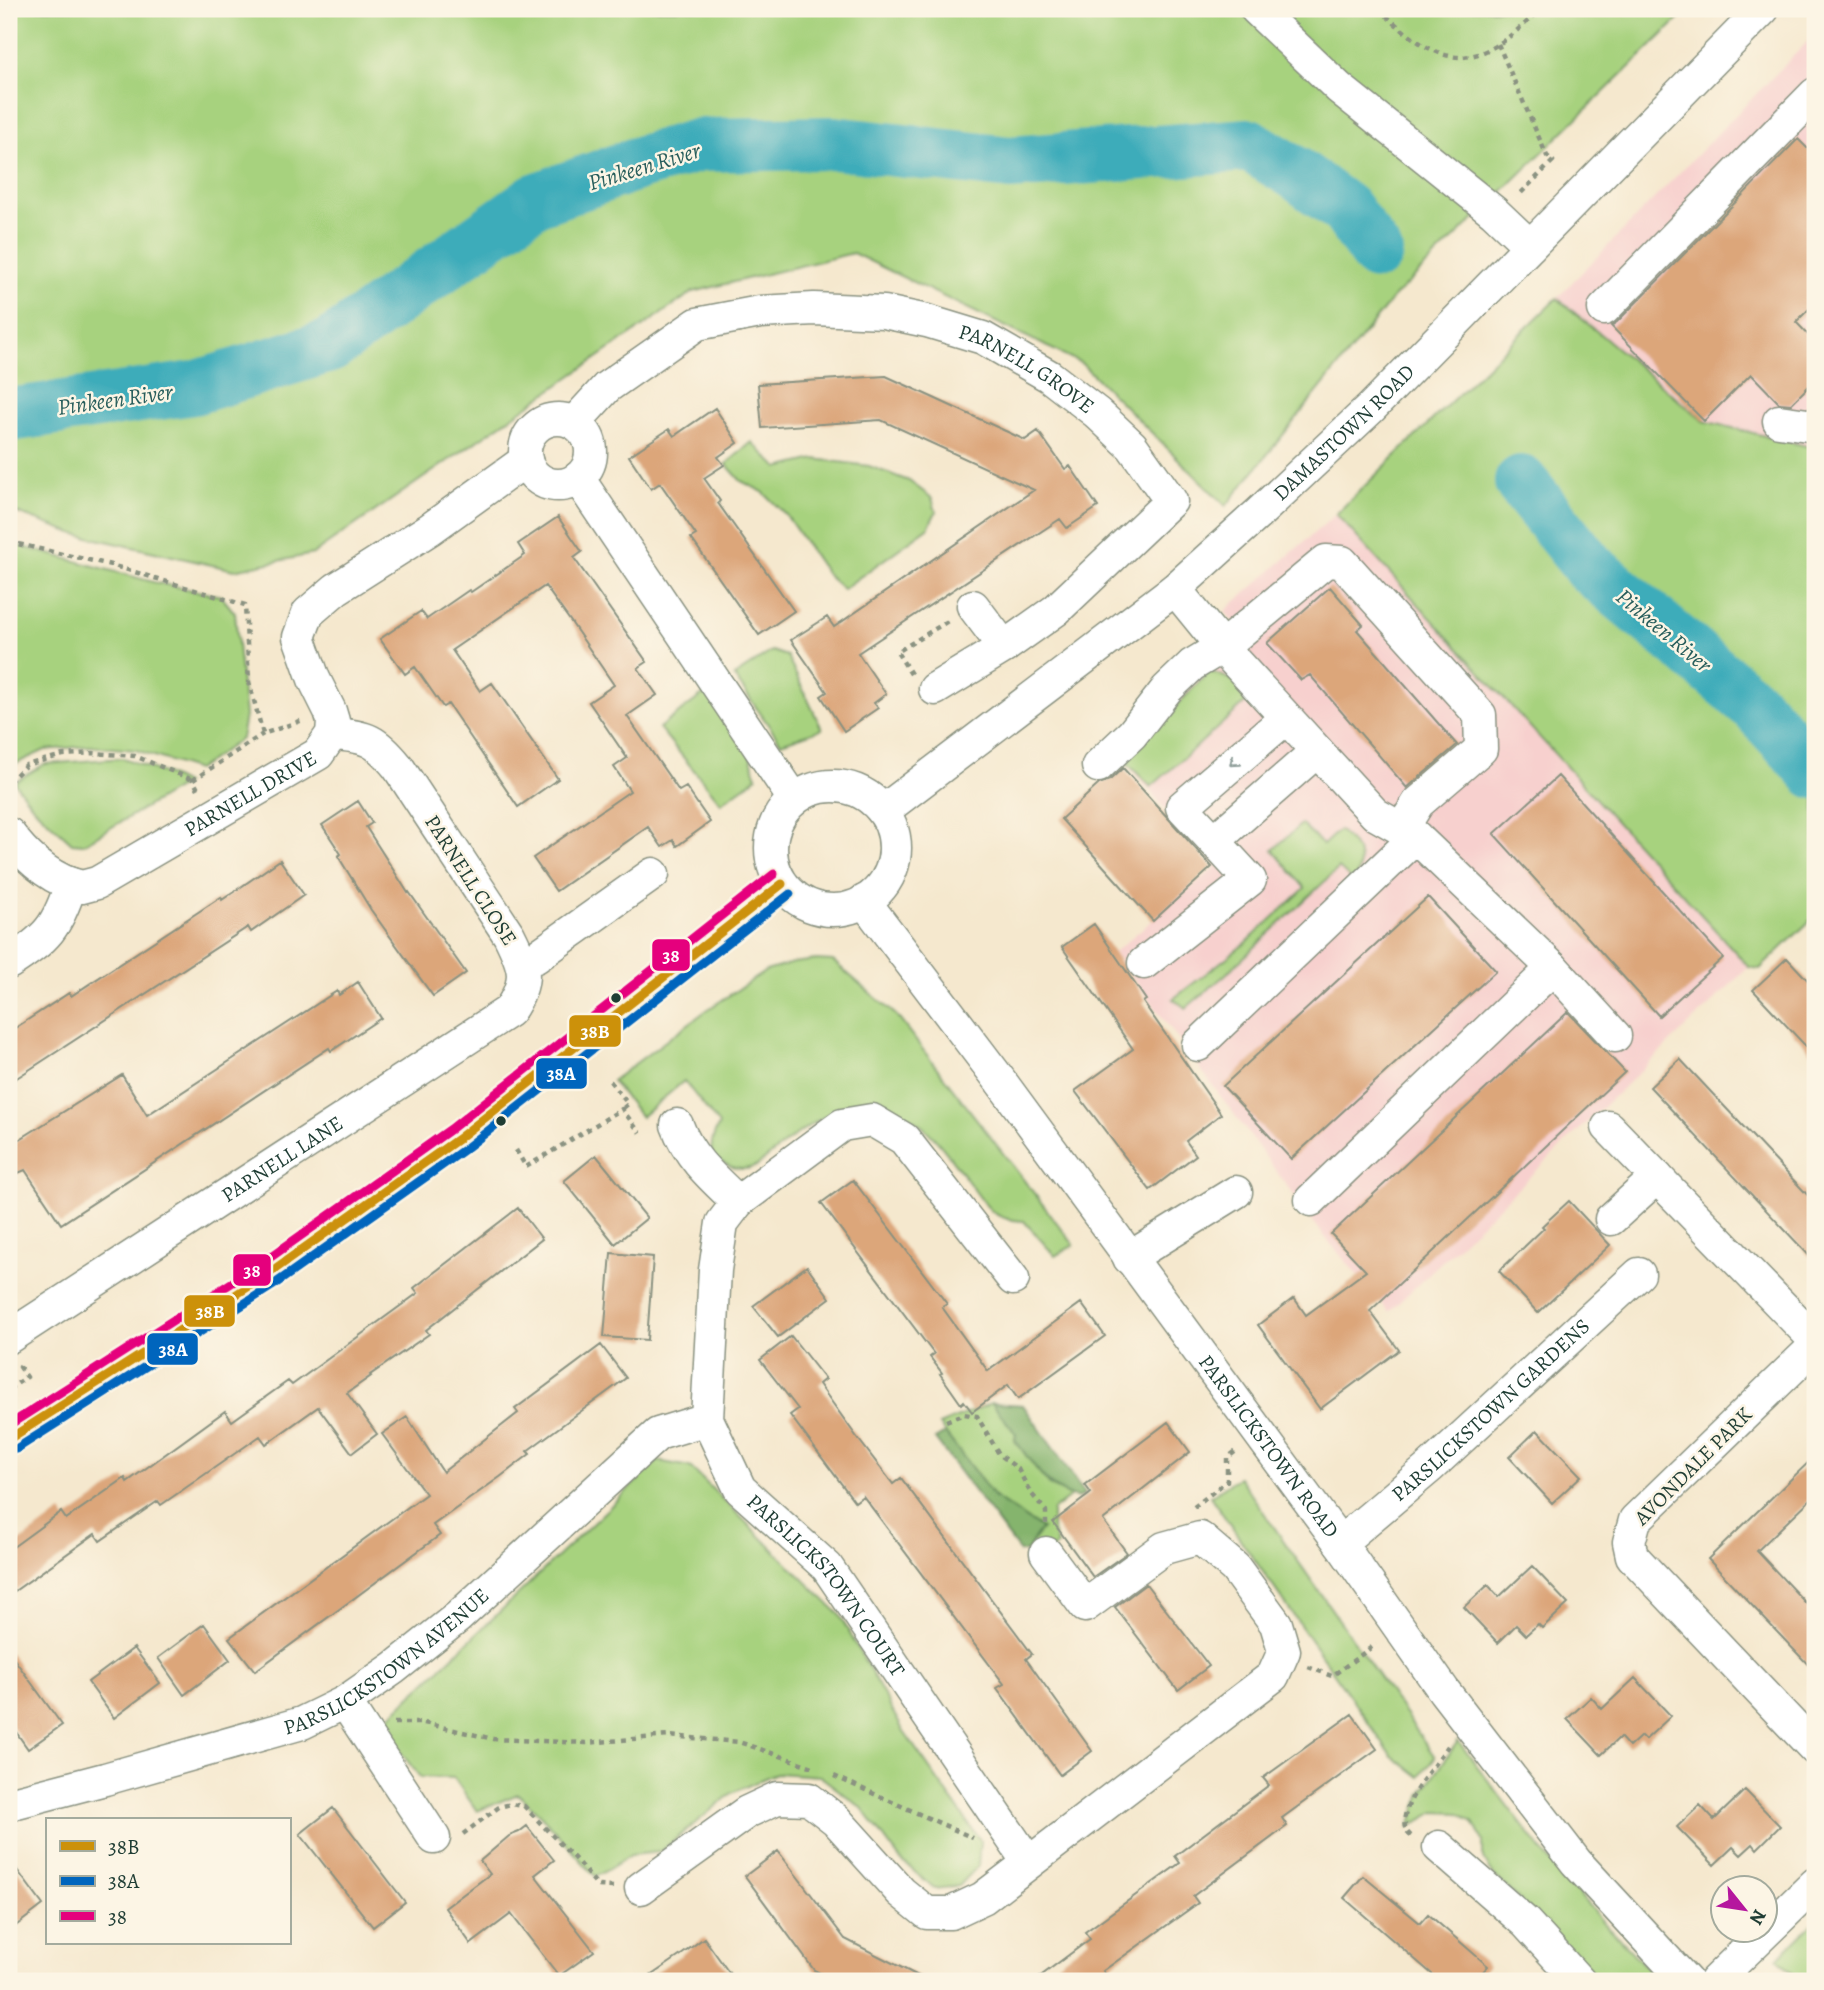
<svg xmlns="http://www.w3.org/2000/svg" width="1824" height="1990" font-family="Alegreya,serif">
<rect width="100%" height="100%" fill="#fcf5e5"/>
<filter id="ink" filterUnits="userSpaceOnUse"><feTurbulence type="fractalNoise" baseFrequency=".0143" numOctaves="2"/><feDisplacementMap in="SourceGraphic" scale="14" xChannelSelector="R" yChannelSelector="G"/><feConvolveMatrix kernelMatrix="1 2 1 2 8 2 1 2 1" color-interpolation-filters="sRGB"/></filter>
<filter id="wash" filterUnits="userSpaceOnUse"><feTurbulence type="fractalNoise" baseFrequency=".00686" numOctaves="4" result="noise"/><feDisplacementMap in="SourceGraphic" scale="28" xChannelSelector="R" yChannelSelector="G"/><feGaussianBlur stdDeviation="1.57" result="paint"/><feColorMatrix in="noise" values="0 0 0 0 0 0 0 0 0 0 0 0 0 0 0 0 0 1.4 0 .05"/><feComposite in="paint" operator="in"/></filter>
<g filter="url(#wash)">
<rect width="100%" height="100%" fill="#f5e8ce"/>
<path fill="#f7d0ce" d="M1815,34V453L1704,421L1557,298Z
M1336,514L1749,967L1389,1312L1324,1236L1114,952L1216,867L1121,758L1176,697L1245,639L1225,611Z"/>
<path fill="#a7d27e" stroke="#638859" stroke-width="2" d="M9,9H1689L1392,299L1226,506L1081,363L853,253L693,292L313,554L234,570L75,534L9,510Z
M1557,298L1704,421L1815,448V916L1760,969L1749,967L1336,514Z
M752,442L778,468L815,459L869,466L909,481L932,498L936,512L928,528L843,589L828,576L786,515L763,492L741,481L726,464Z
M9,543L153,582L221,596L235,613L245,716L241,739L197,770L136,750L89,746L45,750L9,767Z
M772,651L787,656L822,729L781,743L734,676Z
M1209,671L1246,685L1252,697L1151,787L1125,761Z
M708,691L749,753L757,777L721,803L659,728Z
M123,758L166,774L185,784L83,844L72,843L35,809L14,782L45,764Z
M1301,824L1323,845L1339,830C1357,849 1367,855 1354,882L1339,868L1224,976L1186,1008L1173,999L1247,942L1305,888L1273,850Z
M816,960L833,961L896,1015L1074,1245L1055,1256L1024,1221C992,1220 988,1208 970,1184C955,1164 935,1134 914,1120C855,1080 804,1128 758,1165C740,1174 729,1166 712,1157C710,1145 712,1136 719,1125L684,1081L641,1117L612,1081L707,1010L766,971L793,963Z
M992,1403L1016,1434L1015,1441L1050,1486L1071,1496L1052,1511V1528L1057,1545L1035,1561L1027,1552L1035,1537L1042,1529L994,1497L939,1425Z
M658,1461L690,1467L839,1614L904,1732L980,1840L978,1866L959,1886L934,1889L899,1858L862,1808L820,1776L776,1773L732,1793L660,1852L631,1855L596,1877L546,1821L518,1794L477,1811L454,1778L420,1777L388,1736L389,1717Z
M1239,1477L1435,1757L1420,1777L1391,1755L1210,1496Z
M1458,1741L1542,1851L1602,1921L1660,1981H1602L1493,1874L1483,1859V1841L1473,1822L1459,1813L1435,1812L1410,1826L1422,1793Z
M1815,1921V1981H1792L1796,1977L1778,1958Z"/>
<path fill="#85b46d" stroke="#527850" stroke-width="2" d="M992,1403L1023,1405L1085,1494L1079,1498C1047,1491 1034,1465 1015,1440L1016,1434Z
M945,1433L994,1497L1042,1529L1035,1537L1027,1552H1020L935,1439Z"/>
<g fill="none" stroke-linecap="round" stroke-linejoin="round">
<path stroke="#3dacba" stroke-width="54" d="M9,415L194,388L330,346L535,200L642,162L700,145L834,143L1010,163L1249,145L1297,174L1346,210L1376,253
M1521,482L1590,568L1754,705L1815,772"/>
</g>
<g id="blocks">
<path fill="#dca67a" d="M1798,139L1815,156V303L1796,322L1815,342V380L1791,404L1779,403L1751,374L1704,421L1611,326L1617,322Z
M886,376L1025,440L1038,431L1065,469L1070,466L1098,507L1067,528L1060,519L858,653L886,694L874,703L878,708L844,731L821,696L827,692L791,640L827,617L834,627L1034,490L881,420L762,428L758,384Z
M715,408L738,443L718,457L724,465L704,478L720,501L718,503L794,611L759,635L691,538L696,535L660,483L651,489L629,456L669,429L674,436Z
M558,517L582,552L574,558L647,662L638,668L657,695L627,716L679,791L686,787L710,822L677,846L673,840L662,847L648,827L556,891L533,858L630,791L614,767L627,758L589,702L614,685L571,622L545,586L452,650L480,691L492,683L558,779L518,807L448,704L443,707L415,667L405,674L380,639L421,611L427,619L469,590L471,592L525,555L518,544Z
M1330,587L1363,625L1357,630L1457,745L1407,788L1310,675L1301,680L1267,643Z
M1123,768L1212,867L1153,921L1061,819L1099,784L1110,780Z
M1558,776L1723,958L1659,1016L1494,834Z
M358,801L372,823L366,827L408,893L409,892L466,973L433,996L371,910L338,856L341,854L322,825Z
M280,860L304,895L251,932L248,927L9,1083V1032L69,993L71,996L221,897L222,900Z
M1428,897L1496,971L1291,1159L1223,1086Z
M1094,924L1146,1000L1143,1002L1221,1114L1186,1141L1196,1155L1150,1190L1075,1091L1133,1049L1062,947Z
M1787,958L1815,988V1056L1753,990Z
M358,982L381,1018L331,1051L329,1048L61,1224L25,1170L16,1174L9,1162V1146L122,1075L147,1115L337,991L339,995Z
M1568,1012L1625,1072L1370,1311L1399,1350L1320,1409L1258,1325L1294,1298L1306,1315L1366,1271L1331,1234Z
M1680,1059L1815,1203V1262L1650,1087Z
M596,1155L647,1218L615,1244L564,1181Z
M853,1180L947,1304L942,1307L988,1371L1081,1303L1105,1336L1018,1399L1008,1385L972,1412L964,1401L961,1404L940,1374L942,1373L930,1357L934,1354L821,1203Z
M1569,1201L1610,1245L1538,1313L1499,1271L1544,1228L1542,1226Z
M518,1208L542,1239L426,1330L429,1334L370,1375L371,1376L347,1393L377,1434L352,1453L318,1407L266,1444L260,1436L161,1505L158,1501L100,1541L95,1534L9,1595V1550L61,1512L66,1519L125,1478L127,1482L225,1411L232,1421L288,1381L292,1385L418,1293L414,1288Z
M611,1253L653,1257L647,1340L604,1337Z
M807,1266L830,1298L778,1337L753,1306Z
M791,1336L825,1379L819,1384L856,1436L893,1484L901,1478L1032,1654L1026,1659L1092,1751L1060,1775L997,1688L1004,1684L863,1496L855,1502L790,1415L798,1409L760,1360Z
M601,1345L626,1378L527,1451L530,1454L500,1477L433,1525L440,1535L255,1671L229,1638L426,1494L382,1434L407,1417L443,1472L518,1413L515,1409Z
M1168,1422L1190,1452L1103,1520L1127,1553L1093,1577L1053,1522L1091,1493L1085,1485Z
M1537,1430L1581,1476L1552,1503L1509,1457Z
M1815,1456V1495L1757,1551L1815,1613V1672L1708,1559Z
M1532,1566L1568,1604L1542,1628L1538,1624L1526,1635L1516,1625L1498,1643L1464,1607L1488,1585L1499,1597Z
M1146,1584L1209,1666L1178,1690L1115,1607Z
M204,1624L230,1660L184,1695L158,1658Z
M134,1648L160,1683L114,1718L88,1682Z
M9,1652L62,1725L28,1749L9,1722Z
M1635,1678L1671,1716L1645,1740L1641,1736L1629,1747L1620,1737L1601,1755L1567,1719L1591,1697L1602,1709Z
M1352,1714L1377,1749L1282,1818L1287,1826L1193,1896L1198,1903L1103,1971L1111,1981H1034L1090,1939L1085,1932L1180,1863L1175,1856L1269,1785L1263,1778Z
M1745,1790L1780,1826L1757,1849L1753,1844L1741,1855L1733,1847L1714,1865L1677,1827L1700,1805L1714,1820Z
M333,1808L405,1902L373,1927L300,1834Z
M527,1826L554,1860L535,1875L594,1951L559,1976L511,1914L471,1944L445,1908L490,1874L480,1861L509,1836L519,1832Z
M778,1851L845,1939L928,1981H836L814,1970L745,1876Z
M9,1859L43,1905L9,1931Z
M1363,1876L1420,1923L1428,1914L1488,1966L1475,1981H1440L1344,1898Z
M704,1938L735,1981H643L681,1955Z"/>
</g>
</g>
<g filter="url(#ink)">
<use href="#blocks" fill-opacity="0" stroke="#8a9281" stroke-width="2"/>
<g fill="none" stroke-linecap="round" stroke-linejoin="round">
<g stroke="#8a9281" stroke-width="35">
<g id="minor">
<path d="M1256,9L1339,88L1494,212L1530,246"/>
<path d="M1604,309L1815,94"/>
<circle cx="558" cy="452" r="33"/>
<path d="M1779,421L1815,426"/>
<path id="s1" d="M574,423L607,387L697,324L760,312L814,309L884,312L927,321L983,338L1049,376L1097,413L1132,446L1171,501L1056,610L1004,647L935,689"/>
<path d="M578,478L794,799"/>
<path d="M1175,589L1228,654L1375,814L1416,837L1553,968L1615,1036"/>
<path d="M973,606L1004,647"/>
<path d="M1286,718L1182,807L1214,841L1317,751"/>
<path d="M1098,766L1132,734L1167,689L1192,665L1222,647L1326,561L1342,562L1480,715L1481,749L1418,803L1402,829"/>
<circle cx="833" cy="848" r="62"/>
<path id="s2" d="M883,811L1175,589L1259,513L1371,408L1763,9"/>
<path d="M9,834C24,855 46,875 71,884"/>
<path id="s3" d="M864,901L996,1075L1340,1543L1444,1691L1576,1862L1686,1981"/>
<path d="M522,961L536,957L653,874"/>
<path id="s4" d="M9,963C47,938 57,928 71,884L82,887L97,883L318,754L332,734L333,721L330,711L314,679L299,637L308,613L336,589L430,529L526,460"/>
<path d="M1144,963L1250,880L1214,841"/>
<path d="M1198,1045L1416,837"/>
<path d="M677,1125C689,1158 713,1178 738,1202"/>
<path d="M1608,1127L1815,1340"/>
<path d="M1311,1200L1553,968"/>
<path d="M1611,1219L1657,1177"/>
<path d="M1129,1258L1236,1192"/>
<path id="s5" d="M1013,1279L904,1139L872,1120L842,1125L738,1202L722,1223L715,1270L707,1419L740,1489L827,1567L1028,1862"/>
<path id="s6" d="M9,1337L509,1011C530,980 525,967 509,935L398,767C376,740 367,736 332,734"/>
<path d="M1815,1346L1635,1520L1629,1542L1632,1556L1815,1749"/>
<path d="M9,1439L265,1276L458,1139L782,884"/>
<path id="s7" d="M1340,1543L1430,1467L1639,1274"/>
<path d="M345,1702L434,1838"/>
<path id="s8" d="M9,1804L105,1779L302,1723L345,1702L394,1668L458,1617L658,1434L707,1419"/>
<path d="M1439,1847L1526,1923L1579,1981"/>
<path d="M641,1888L747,1812L777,1798L809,1799L836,1820L901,1892L927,1913H951L983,1898L1273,1676L1284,1651L1276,1624L1235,1568L1200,1538L1164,1548L1085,1606L1046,1553"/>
<path d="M1715,1981L1815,1884"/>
</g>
</g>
<path stroke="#8a9281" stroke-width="4.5" stroke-dasharray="5 5" stroke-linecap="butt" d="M1379,9C1446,72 1473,74 1541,9
M1498,44L1547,156L1553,161L1519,195
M9,542L111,565L245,605L249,682L263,734L303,720
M911,674L897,652L948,621
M9,782L26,765L63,755L93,753L135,756L193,780
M198,789L193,780L263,734
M610,1081L628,1104L622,1109
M516,1150L526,1167L622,1109L640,1133
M9,1389L27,1377L20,1367L21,1365
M946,1421L964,1414L977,1416L999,1454L1018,1469L1030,1492L1046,1511V1524
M1194,1507L1227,1481V1458L1236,1451
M1308,1667L1332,1676L1376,1644
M394,1723H424L493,1739L586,1743L669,1736L739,1742L813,1767
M834,1776L973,1838
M463,1834L499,1807L511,1804L524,1806L574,1858L598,1886L613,1887
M1411,1836C1387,1818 1435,1765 1448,1746"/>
<use href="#minor" stroke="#fff" stroke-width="32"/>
<g stroke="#fcf5e5" stroke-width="14">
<path id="bus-1" d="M9,1439L265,1276L458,1139L782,884"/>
</g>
<g stroke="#fcf5e5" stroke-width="14">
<path id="bus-2" d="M16,1449L272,1286L465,1149L790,894"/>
</g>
<g stroke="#fcf5e5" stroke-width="14">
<path id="bus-3" d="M9,1425L258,1266L451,1129L774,874"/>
</g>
<use href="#bus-1" stroke="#cc910a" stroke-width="9"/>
<use href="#bus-2" stroke="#0065bd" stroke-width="9"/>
<use href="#bus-3" stroke="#e5007d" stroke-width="9"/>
</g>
<defs><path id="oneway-chevron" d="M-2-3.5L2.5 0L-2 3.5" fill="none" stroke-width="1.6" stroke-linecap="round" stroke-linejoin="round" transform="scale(1.75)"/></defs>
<use stroke="#8f9e9a" href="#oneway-chevron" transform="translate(1234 762) rotate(140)"/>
</g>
<g fill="#1f3d34" stroke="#fcf5e5" stroke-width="2.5">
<circle cx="616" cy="998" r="6"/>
<circle cx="501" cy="1121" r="6"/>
</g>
<g text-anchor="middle" stroke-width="5" stroke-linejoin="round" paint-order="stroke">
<g font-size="21" fill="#1f3d34" stroke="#fcf5e5">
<text dy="7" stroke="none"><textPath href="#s1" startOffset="502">PARNELL GROVE</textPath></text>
<text dy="7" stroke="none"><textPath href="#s2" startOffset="597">DAMASTOWN ROAD</textPath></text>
<text dy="7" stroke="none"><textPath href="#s4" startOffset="308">PARNELL DRIVE</textPath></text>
<text transform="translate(471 880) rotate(57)" y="7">PARNELL CLOSE</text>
<text dy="7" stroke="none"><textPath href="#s6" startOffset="326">PARNELL LANE</textPath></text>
<text dy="7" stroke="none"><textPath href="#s7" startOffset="201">PARSLICKSTOWN GARDENS</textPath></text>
<text dy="7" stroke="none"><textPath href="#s3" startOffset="679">PARSLICKSTOWN ROAD</textPath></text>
<text transform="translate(1693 1466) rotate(-45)" y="7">AVONDALE PARK</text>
<text dy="7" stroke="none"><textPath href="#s5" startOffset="805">PARSLICKSTOWN COURT</textPath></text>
<text dy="7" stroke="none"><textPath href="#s8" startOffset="408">PARSLICKSTOWN AVENUE</textPath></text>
</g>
<g font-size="23" font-style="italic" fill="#285e5c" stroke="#fcf5e5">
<text transform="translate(644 166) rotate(-17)" y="8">Pinkeen River</text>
<text transform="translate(115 399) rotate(-8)" y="8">Pinkeen River</text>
<text transform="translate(1664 630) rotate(40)" y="8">Pinkeen River</text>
</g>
</g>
<g stroke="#fcf5e5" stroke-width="2.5">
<rect x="651" y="938" width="40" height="34" rx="7" fill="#e5007d"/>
<rect x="568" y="1014" width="54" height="34" rx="7" fill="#cc910a"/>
<rect x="535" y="1057" width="53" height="33" rx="7" fill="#0065bd"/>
<rect x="232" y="1253" width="40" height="34" rx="7" fill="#e5007d"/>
<rect x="183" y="1294" width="53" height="34" rx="7" fill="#cc910a"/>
<rect x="146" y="1332" width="53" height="34" rx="7" fill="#0065bd"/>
</g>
<g font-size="19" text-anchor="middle" font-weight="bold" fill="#fff">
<text x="671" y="962">38</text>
<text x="595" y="1038">38B</text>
<text x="561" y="1080">38A</text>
<text x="252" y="1277">38</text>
<text x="210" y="1318">38B</text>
<text x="173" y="1356">38A</text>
</g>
<rect width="1824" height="1990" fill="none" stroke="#fcf5e5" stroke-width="35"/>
<rect x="46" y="1818" width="245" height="126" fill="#fcf5e5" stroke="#a4ab9e" stroke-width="2"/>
<rect x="60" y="1841" width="35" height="10" fill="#cc910a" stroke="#a4ab9e" stroke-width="2"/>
<text x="108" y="1854" font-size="21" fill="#1f3d34">38B</text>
<rect x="60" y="1876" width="35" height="10" fill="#0065bd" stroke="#a4ab9e" stroke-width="2"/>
<text x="108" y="1888" font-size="21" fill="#1f3d34">38A</text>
<rect x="60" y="1911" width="35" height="10" fill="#e5007d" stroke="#a4ab9e" stroke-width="2"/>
<text x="108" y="1924" font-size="21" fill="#1f3d34">38</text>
<g transform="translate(1744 1909) rotate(120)"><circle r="33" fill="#fcf5e5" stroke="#a4ab9e" stroke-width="2"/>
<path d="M0-5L12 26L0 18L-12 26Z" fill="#b5179e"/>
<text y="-10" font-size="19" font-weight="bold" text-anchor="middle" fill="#1f3d34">N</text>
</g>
</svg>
